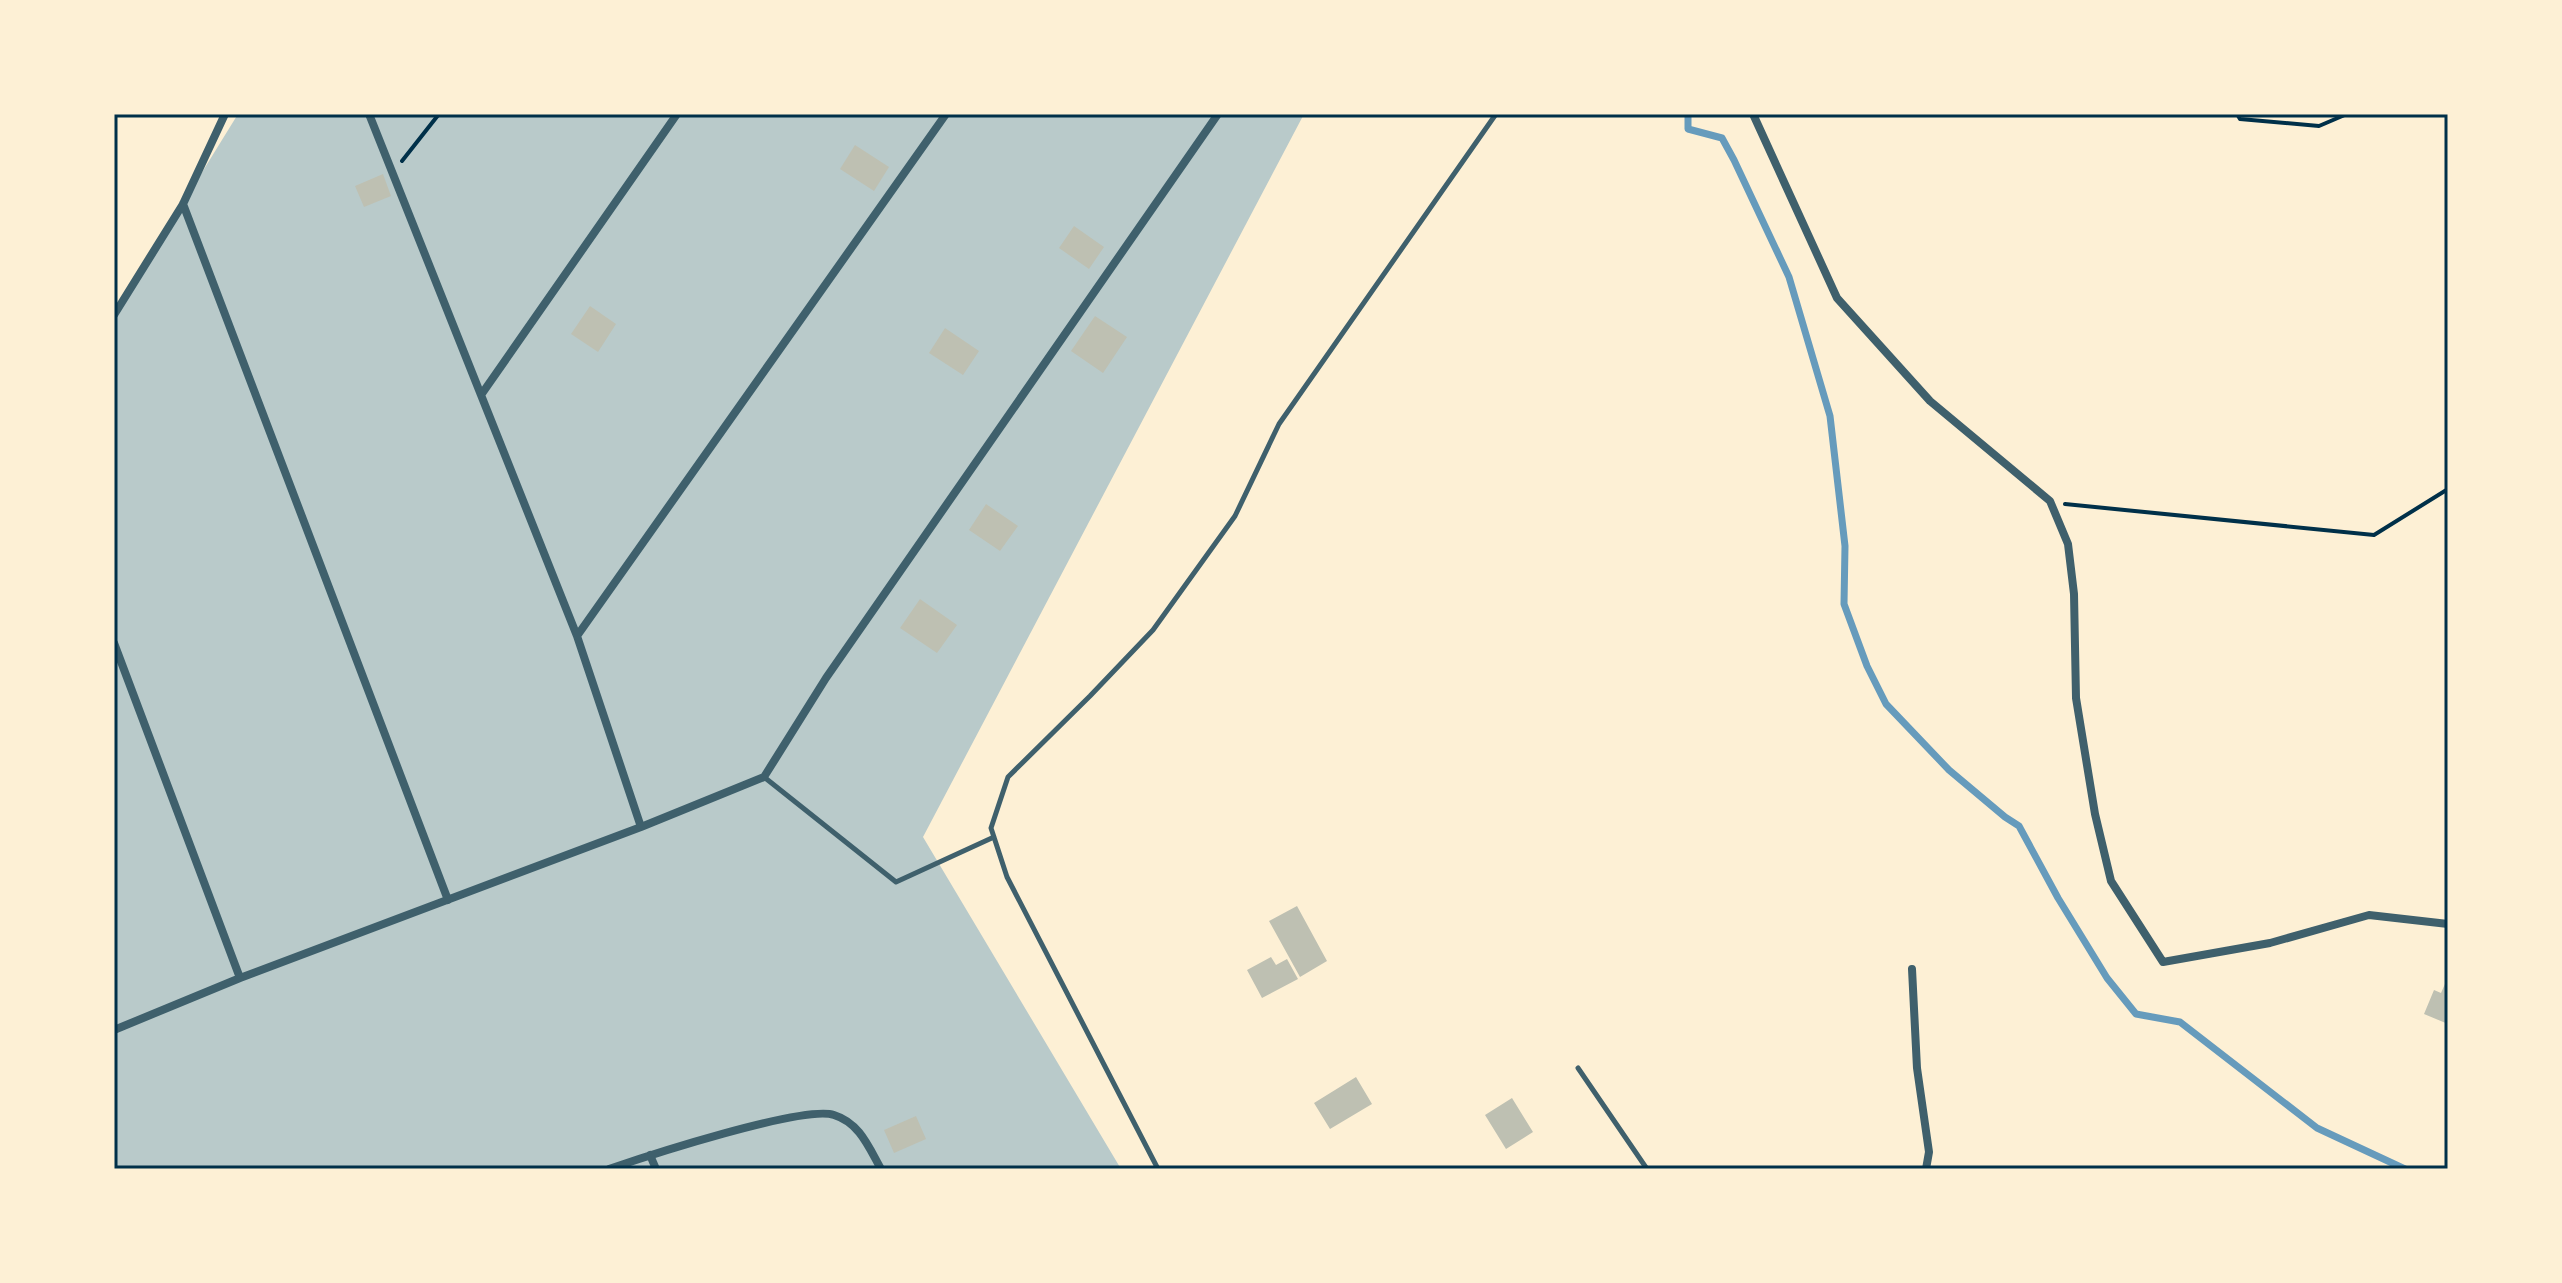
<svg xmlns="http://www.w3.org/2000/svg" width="2562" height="1283" font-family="Manrope,sans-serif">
<rect width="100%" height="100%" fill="#fdf0d5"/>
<path fill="#b9caca" d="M238,114H1304L923,837L1121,1169H114V315Z"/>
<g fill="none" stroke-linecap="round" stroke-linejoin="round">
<path stroke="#669bbc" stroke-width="7" d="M1688,114V129L1722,138L1734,160L1789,277L1830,416L1845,546L1844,604L1867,666L1886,704L1949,770L2005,817L2019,826L2058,898L2107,978L2136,1014L2180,1022L2317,1128L2405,1169"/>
</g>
<path fill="#bec0b2" d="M855,145L889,167L874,191L840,169Z
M383,174L391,196L364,207L355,186Z
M1074,226L1104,247L1089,269L1059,248Z
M590,306L616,324L598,352L571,334Z
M1095,316L1127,337L1103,373L1071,351Z
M945,328L979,351L963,375L929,353Z
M986,504L1018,526L1000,551L969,530Z
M920,599L957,625L937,653L900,628Z
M1297,906L1327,961L1300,977L1269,921Z
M1271,957L1276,965L1287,959L1298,979L1262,998L1247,970Z
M2448,977V1024L2424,1014L2434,990L2441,993Z
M1356,1077L1372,1104L1330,1129L1314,1103Z
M1512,1098L1533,1132L1506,1149L1485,1115Z
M916,1116L926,1139L894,1153L884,1130Z"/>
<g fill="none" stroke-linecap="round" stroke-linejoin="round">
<path stroke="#003049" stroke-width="4" d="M2237,114L2240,119L2319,126L2347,114
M402,161L439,114
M2065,504L2374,535L2448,489"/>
<path stroke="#3f606c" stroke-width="5" d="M764,777L896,882L994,837
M1578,1068L1647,1169
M1158,1169L1007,877L991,828L1008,777L1090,696L1153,630L1235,516L1279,424L1496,114"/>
<path stroke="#3f606c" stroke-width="8" d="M369,114L481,395
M677,114L481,395L577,636L946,114
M1753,114L1837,298L1930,401L2050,501L2068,544L2074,594L2076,698L2095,814L2111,881L2163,962L2270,943L2369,915L2448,924
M183,204L448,900
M114,315L183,204L225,114
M577,636L641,827
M114,643L240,978
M1912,969L1917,1068L1929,1152L1926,1169
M114,1030L240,978L641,827L764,777L826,678L1218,114
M650,1155L656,1169
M609,1169C647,1156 803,1105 834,1115C860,1123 869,1148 881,1169"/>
</g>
<rect width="2562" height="1283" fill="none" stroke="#fdf0d5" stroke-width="232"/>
<rect x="116" y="116" width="2330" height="1051" fill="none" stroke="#003049" stroke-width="3"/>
</svg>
